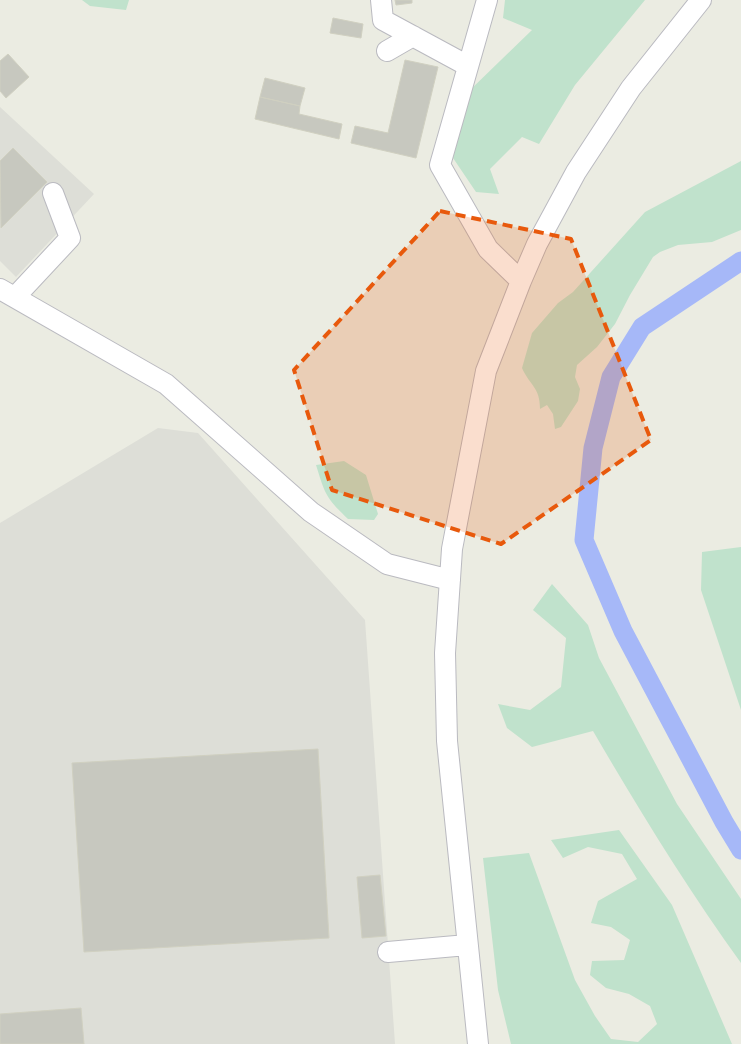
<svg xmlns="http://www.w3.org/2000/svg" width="741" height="1044" font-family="'DejaVu Sans',sans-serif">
<rect width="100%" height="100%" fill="#ebece2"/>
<path fill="#ddded7" d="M0,107L94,194L16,277L0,261Z
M158,428L198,433L365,620L395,1044H0V523Z"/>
<path fill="#c0e2cc" d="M82,0H129L126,10L90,6Z
M505,0H645L575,85L539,144L522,137L490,169L499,194L476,192L453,158L467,93L532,30L503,18Z
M741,161V230L712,242L678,245L660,252L653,257L630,295L615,324L597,347L577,365L575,377L580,389L578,401L561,427L555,429L553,414L547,405L540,409C540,387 530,386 522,368L532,333L558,303L573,292L645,212Z
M344,461L366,475L378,514L374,520L348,519C326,498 325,494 316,465Z
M741,547V710L701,590L702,552Z
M552,584L588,625L599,658L677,804L741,899V963C687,888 639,810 593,731L532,747L507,728L498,704L530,710L561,687L566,638L533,610Z
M619,830L672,905L732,1044H511L498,990L483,858L529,853L575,980L595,1016L611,1039L638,1042L657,1024L650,1006L629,994L606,988L590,975L592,961L624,960L630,940L611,927L591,923L598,901L637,879L622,854L588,847L563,858L551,840Z"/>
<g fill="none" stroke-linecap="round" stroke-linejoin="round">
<path stroke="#a6b8f8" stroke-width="19" d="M741,261L642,327L611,377L593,448L584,540L623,631L724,822L741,850"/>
</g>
<path fill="#c7c8bf" stroke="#d0d0c1" d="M395,0H412V3L396,5Z
M333,18L363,24L361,38L330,33Z
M8,54L29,77L6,98L0,91V61Z
M405,60L438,67L416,158L351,143L355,126L388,133Z
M265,78L305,88L300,106L260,97Z
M260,97L300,106L299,114L342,124L339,139L255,119Z
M13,148L47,182L1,228L0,161Z
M318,749L329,938L84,952L72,763Z
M380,875L386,936L362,938L357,877Z
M81,1008L84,1044H0V1014Z"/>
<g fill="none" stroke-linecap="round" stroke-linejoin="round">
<g stroke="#babac0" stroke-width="22">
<path id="minor" d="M381,0L383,20L468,66
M487,0L440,165L488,249L521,281
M387,51L413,36
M0,289L166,384L311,512L387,564L450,580
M15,297L70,238L53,193
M388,952L467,945
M478,1044L447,741L445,653L452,549L486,371L521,281L537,244L576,172L631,88L701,0"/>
</g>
<use href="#minor" stroke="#fff" stroke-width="20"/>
</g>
<path fill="#e8590c" fill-opacity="0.2" stroke="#e8590c" stroke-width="4" stroke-dasharray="10 6" stroke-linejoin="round" d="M440,211L571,239L651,440L501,544L332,490L294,370Z"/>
</svg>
